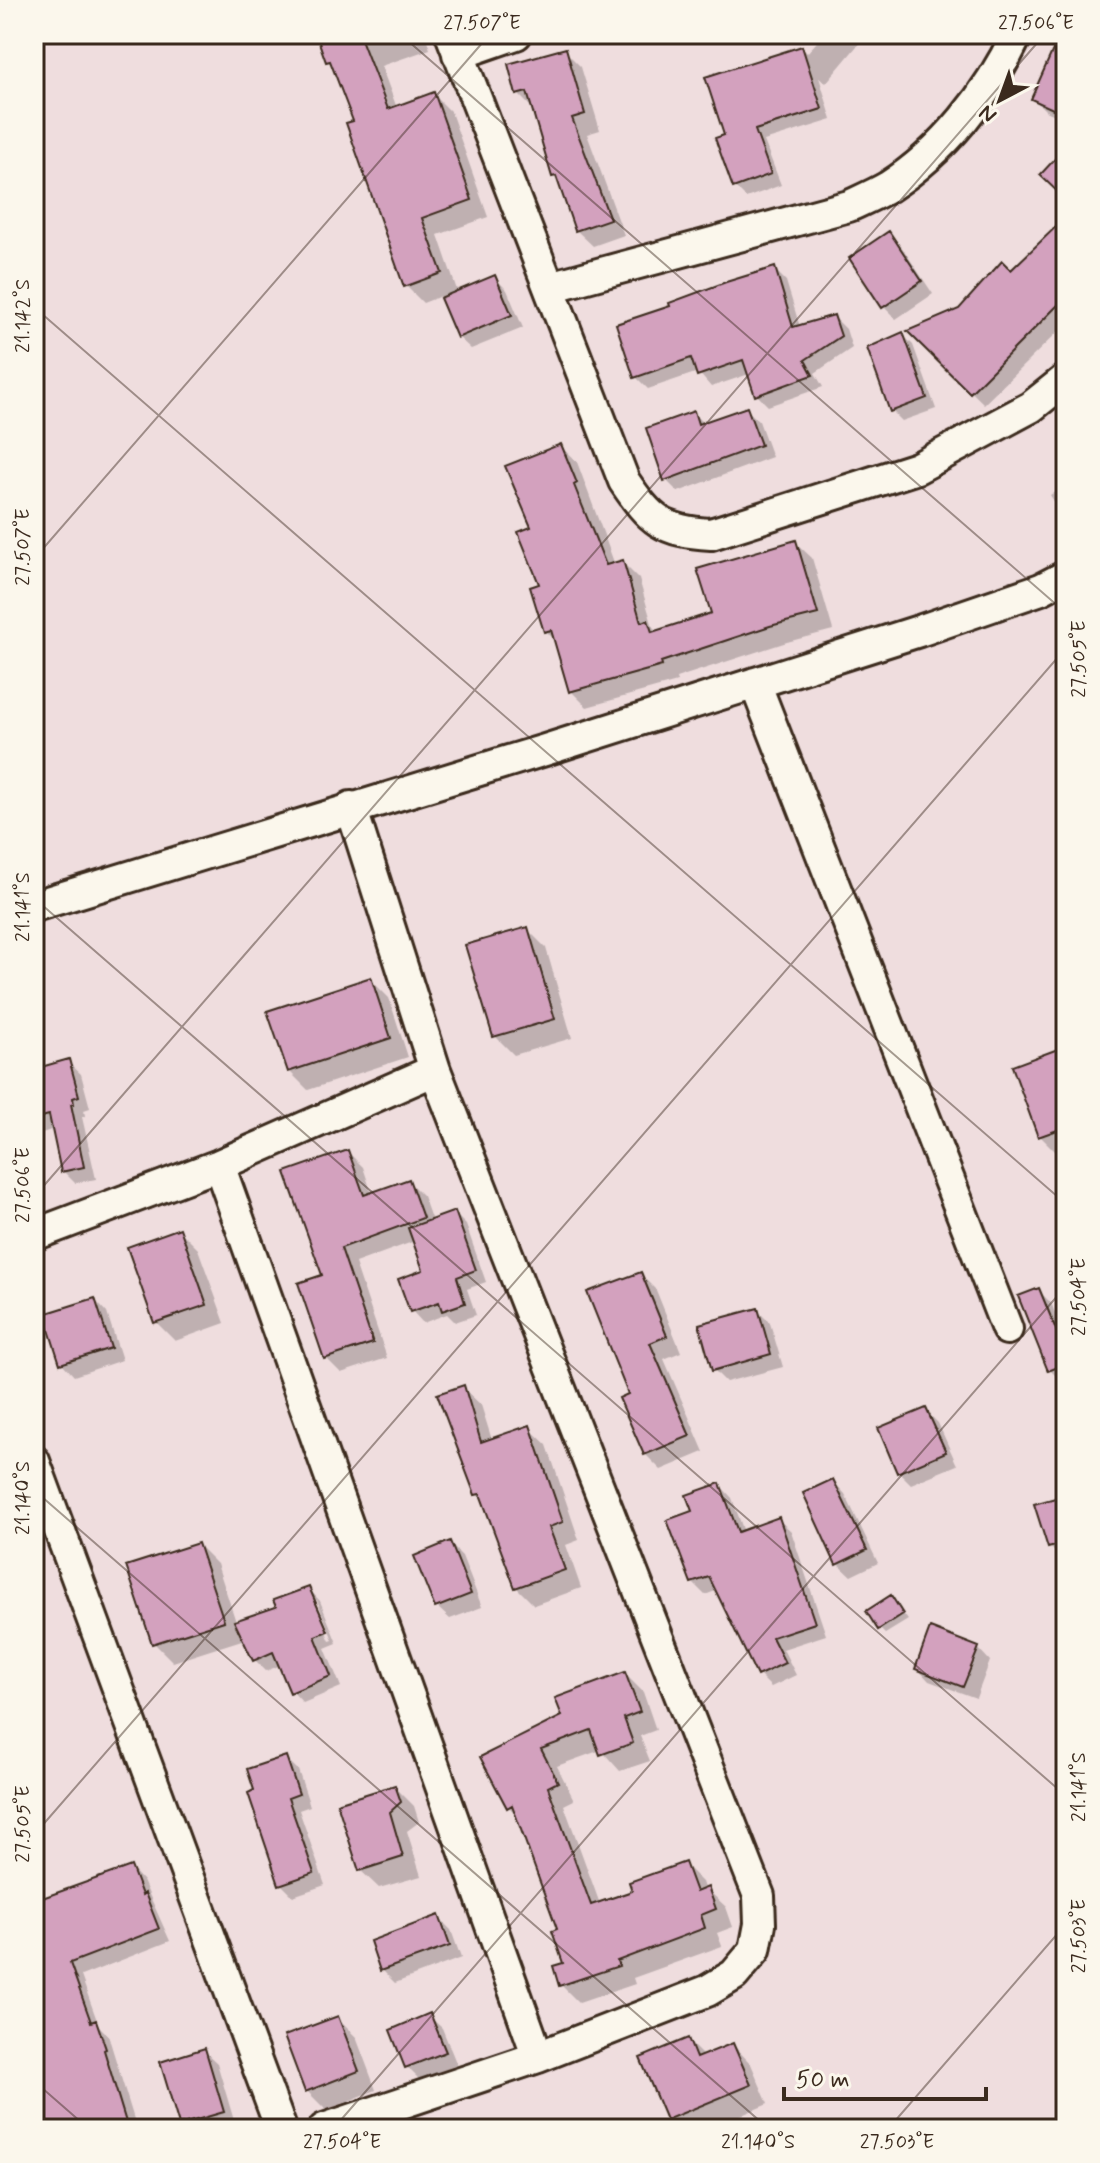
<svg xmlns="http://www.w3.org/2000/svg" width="1100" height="2163" font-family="Mynerve,sans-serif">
<rect width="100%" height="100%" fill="#efddde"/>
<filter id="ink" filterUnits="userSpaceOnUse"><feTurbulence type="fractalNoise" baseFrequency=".0125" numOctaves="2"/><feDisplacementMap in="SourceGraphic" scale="16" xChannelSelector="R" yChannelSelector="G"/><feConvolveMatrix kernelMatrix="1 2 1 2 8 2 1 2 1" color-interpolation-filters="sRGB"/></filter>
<g filter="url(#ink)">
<path fill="#0003" fill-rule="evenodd" d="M318,34H425L430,49L381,66L397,108L434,95L451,112L488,217L438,235L458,293L495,278L507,290L523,328L471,349L458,337L441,296L423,303L406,286L356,122L335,69L328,61Z
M824,34H867L826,83L819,77L832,120L764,141L781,185L746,198L735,187L727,136L802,48L807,53Z
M1066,50V120L1046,111L1034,99Z
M565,51L581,67L600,130L587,134L624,235L593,246L576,230L560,182L553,176L534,110L518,94Z
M1066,220V324L984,404L910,332L960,311L1011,273Z
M889,234L901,246L933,294L896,319L884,307Z
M774,269L786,281L800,327L834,317L846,329L852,348L815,373L823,387L768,406L756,394L749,374L711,387L698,372L648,389L636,377Z
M903,335L913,345L936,409L902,421L892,411Z
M746,409L759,421L772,457L678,492L666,480L694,414L704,424Z
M560,446L577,462L615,565L622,562L639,579L653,627L658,632L714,614L795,542L812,558L833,630L787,642L676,678L677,682L587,707L571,691L557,642L546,631L533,528Z
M1066,485V520L1050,495Z
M527,929L546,948L572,1038L514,1055L495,1036Z
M370,979L389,998L408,1057L308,1090L289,1071Z
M1066,1050V1153L1059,1155L1040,1136L1014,1067Z
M68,1062L81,1074L90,1108L84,1110L85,1116L82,1117L96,1179L75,1183L63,1171L54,1129L42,1133L34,1125V1071Z
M348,1152L363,1167L372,1194L408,1181L423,1196L432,1221L454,1213L466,1225L486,1282L467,1289L476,1315L455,1322L447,1314L423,1323L412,1311L426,1271L415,1241L355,1263L387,1358L341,1373L326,1358L301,1284L325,1277Z
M179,1230L198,1249L225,1323L175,1341L156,1322L129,1249Z
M640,1274L656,1290L681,1352L664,1359L704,1452L661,1470L645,1454L631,1395Z
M1038,1290L1051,1303L1066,1339V1381L1062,1382L1050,1370Z
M95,1300L107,1313L122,1360L74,1376L62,1363Z
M757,1310L770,1323L783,1367L726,1382L714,1370Z
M463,1388L481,1405L492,1440L529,1428L547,1445L579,1540L566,1545L581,1588L534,1605L516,1587L485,1503L477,1494Z
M926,1411L938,1423L957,1465L911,1484L898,1471Z
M833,1481L845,1494L878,1563L851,1576L838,1564Z
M720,1485L732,1498L744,1532L778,1519L791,1531L826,1635L783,1649L796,1675L771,1687L758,1674L718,1590L705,1595L692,1582L695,1512Z
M1066,1497V1558L1062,1559L1050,1547Z
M450,1544L462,1556L482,1607L450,1619L437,1607Z
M198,1545L217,1564L236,1622L279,1609L309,1589L320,1601L337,1643L325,1648L341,1687L303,1703L292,1691L281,1665L266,1671L255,1660L245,1639L173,1662L154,1643ZM312,1600H317L333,1640L330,1641Z
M891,1598L908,1620L885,1634L880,1629Z
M978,1648L990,1661L976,1698L929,1681L917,1668Z
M625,1674L643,1692L656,1730L640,1736L650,1761L620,1771L601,1750L557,1766L574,1800L564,1805L600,1904L634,1892L684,1864L702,1882L705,1891L708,1890L726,1907L733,1927L717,1933L722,1946L633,1978L635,1984L579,2003L561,1985L566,1964L559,1930L519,1817L508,1806L483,1758L564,1717Z
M286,1758L298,1770L310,1806L299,1810L325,1885L293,1896L281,1884Z
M395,1787L414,1806L419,1822L407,1831L421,1876L379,1888L360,1870Z
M34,1828L44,1860L34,1862Z
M131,1868L143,1881L170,1941L81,1976L99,2026L108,2035L137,2129H55L34,2077V1903Z
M439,1918L451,1930L461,1958L395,1983L382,1970Z
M429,2016L442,2028L457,2065L419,2079L407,2067Z
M337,2018L356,2037L376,2090L326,2110L307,2091Z
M687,2040L704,2057L733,2045L751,2064L768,2104L708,2129H678L668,2119L642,2059Z
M204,2051L217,2063L235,2124L217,2129H186L181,2124Z"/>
<path fill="#d3a1be" stroke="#3b2a1e" stroke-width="2" d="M316,34H359L388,109L434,92L472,200L422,218L442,273L404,287L346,123L353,121L330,61L326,62Z
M1060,34H1066V115L1031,99Z
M802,46L822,109L755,130L771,174L733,188L715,138L724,135L705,77Z
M566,48L585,114L572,118L610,219L575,231L556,176L552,177L527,92L516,95L508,64Z
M1066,147V200L1040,175Z
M1066,217V297L970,393L907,331L959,309L1002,261L1011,270Z
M889,231L922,281L882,308L849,258Z
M775,267L793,327L834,315L841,336L805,360L813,375L755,396L743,360L697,376L691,358L634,378L616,324L670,306L669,303L726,282Z
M495,275L512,315L457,338L440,298Z
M903,332L927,398L890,412L867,348Z
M747,407L761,445L664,481L646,428L694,411L698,424Z
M561,444L577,483L574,485L606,565L623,560L641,622L648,620L652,632L711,613L697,569L796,540L818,614L770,626L661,662L662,666L569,692L551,630L544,632L530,587L539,584L518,532L531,527L505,466Z
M528,927L555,1019L493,1037L465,945Z
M371,977L391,1038L288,1072L267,1011Z
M1066,1046V1127L1038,1137L1012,1066Z
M69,1059L79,1096L73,1098L74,1104H71L84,1167L61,1172L49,1115L34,1119V1069Z
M348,1150L364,1195L409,1179L423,1218L341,1248L373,1343L324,1359L298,1283L322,1275L285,1172Z
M455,1211L476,1270L457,1277L465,1303L442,1311L439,1302L410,1312L398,1279L423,1270L408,1228Z
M180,1228L207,1305L154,1323L127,1247Z
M641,1272L667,1336L650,1343L690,1436L644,1455L619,1398L628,1394L587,1292Z
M1039,1288L1066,1354V1364L1048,1371L1018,1296Z
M95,1298L111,1348L60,1364L44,1314Z
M758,1308L771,1354L712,1371L699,1324Z
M464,1385L481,1442L530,1425L563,1522L549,1527L565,1570L515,1588L480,1494L475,1495L437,1394Z
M926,1408L946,1452L897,1473L878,1428Z
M833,1479L867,1550L836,1565L803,1493Z
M720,1483L738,1532L779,1517L815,1623L772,1637L785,1663L757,1676L709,1577L691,1583L667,1520L692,1511L686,1495Z
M1066,1495V1543L1048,1548L1034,1504Z
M450,1541L471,1594L435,1608L414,1556Z
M198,1543L224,1621L152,1644L126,1566Z
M309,1587L328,1631L315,1636L331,1676L290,1693L273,1652L253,1661L234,1621L276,1607L273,1600Z
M891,1595L903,1614L878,1630L866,1611Z
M930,1628L979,1647L963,1687L915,1669Z
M625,1672L640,1712L624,1718L633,1743L600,1755L591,1730L541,1749L558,1782L548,1787L591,1905L632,1891L629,1882L685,1862L696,1892L708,1887L716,1909L701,1915L705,1928L617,1961L619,1966L559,1986L553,1966L563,1963L552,1931L557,1929L512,1805L507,1808L480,1757L562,1716L555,1698Z
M286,1756L299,1794L288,1798L314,1873L279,1885L248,1793L254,1790L247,1769Z
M395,1785L401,1802L390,1812L403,1857L359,1871L337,1803Z
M131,1866L142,1895L145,1893L159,1929L70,1963L91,2022L96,2020L106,2049L104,2050L128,2129H49L34,2077V1901Z
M439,1915L450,1946L380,1971L370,1941Z
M430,2013L446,2052L405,2068L390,2030Z
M338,2016L359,2071L305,2092L284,2036Z
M688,2038L696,2058L733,2043L751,2085L666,2120L640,2058Z
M205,2048L224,2112L179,2125L160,2062Z"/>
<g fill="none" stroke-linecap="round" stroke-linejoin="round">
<g stroke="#3b2a1e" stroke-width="36">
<path id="minor" d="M451,34L624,481C651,521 662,531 711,534L917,468L1031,407L1066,379
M458,54L516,34
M550,287L849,206C862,200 876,194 888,187C944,151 989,94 1017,34
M755,683L1007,1329
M34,906L545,750L919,631L1041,589L1066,576
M219,1165L538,2057
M34,1235L219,1165L435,1070
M34,1461L281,2129
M324,2129L538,2057L707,1991L734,1975L755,1950L760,1924L759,1896L435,1070L351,807"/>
</g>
<use href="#minor" stroke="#fbf7ec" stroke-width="30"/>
</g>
</g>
<path fill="none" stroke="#3b2a1e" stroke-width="2" stroke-opacity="0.45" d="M400,34L1066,613M34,307L1066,1204M34,559L490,34M34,898L1066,1796M34,1197L1045,34M34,1490L769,2129M34,1835L1066,648M34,2081L89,2129M333,2129L1066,1286M888,2129L1066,1924"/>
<rect width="1100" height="2163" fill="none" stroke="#fbf7ec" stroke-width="88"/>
<g transform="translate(1000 100) rotate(221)" stroke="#fbf7ec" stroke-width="6" paint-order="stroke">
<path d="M0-6L14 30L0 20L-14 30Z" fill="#3b2a1e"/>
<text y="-12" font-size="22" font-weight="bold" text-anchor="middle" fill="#3b2a1e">N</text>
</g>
<path d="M784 2087v12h202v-12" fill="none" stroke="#3b2a1e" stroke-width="4"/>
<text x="796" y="2087" font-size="24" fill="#3b2a1e" stroke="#fbf7ec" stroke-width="6" paint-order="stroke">50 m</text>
<rect x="44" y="44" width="1012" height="2075" fill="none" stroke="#3b2a1e" stroke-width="3"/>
<g font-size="20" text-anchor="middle" fill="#3b2a1e">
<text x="482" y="29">27.507°E</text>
<text x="1036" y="29">27.506°E</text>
<text transform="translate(22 316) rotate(-90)" y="7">21.142°S</text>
<text transform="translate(22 547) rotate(-90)" y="7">27.507°E</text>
<text transform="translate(1078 659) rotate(-90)" y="7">27.505°E</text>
<text transform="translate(22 907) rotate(-90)" y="7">21.141°S</text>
<text transform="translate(22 1185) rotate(-90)" y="7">27.506°E</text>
<text transform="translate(1078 1297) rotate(-90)" y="7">27.504°E</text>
<text transform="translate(22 1498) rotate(-90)" y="7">21.140°S</text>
<text transform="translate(1078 1787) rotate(-90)" y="7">21.141°S</text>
<text transform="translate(22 1824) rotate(-90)" y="7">27.505°E</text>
<text transform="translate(1078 1936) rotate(-90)" y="7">27.503°E</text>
<text x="342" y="2148">27.504°E</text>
<text x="758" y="2148">21.140°S</text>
<text x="897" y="2148">27.503°E</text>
</g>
</svg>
